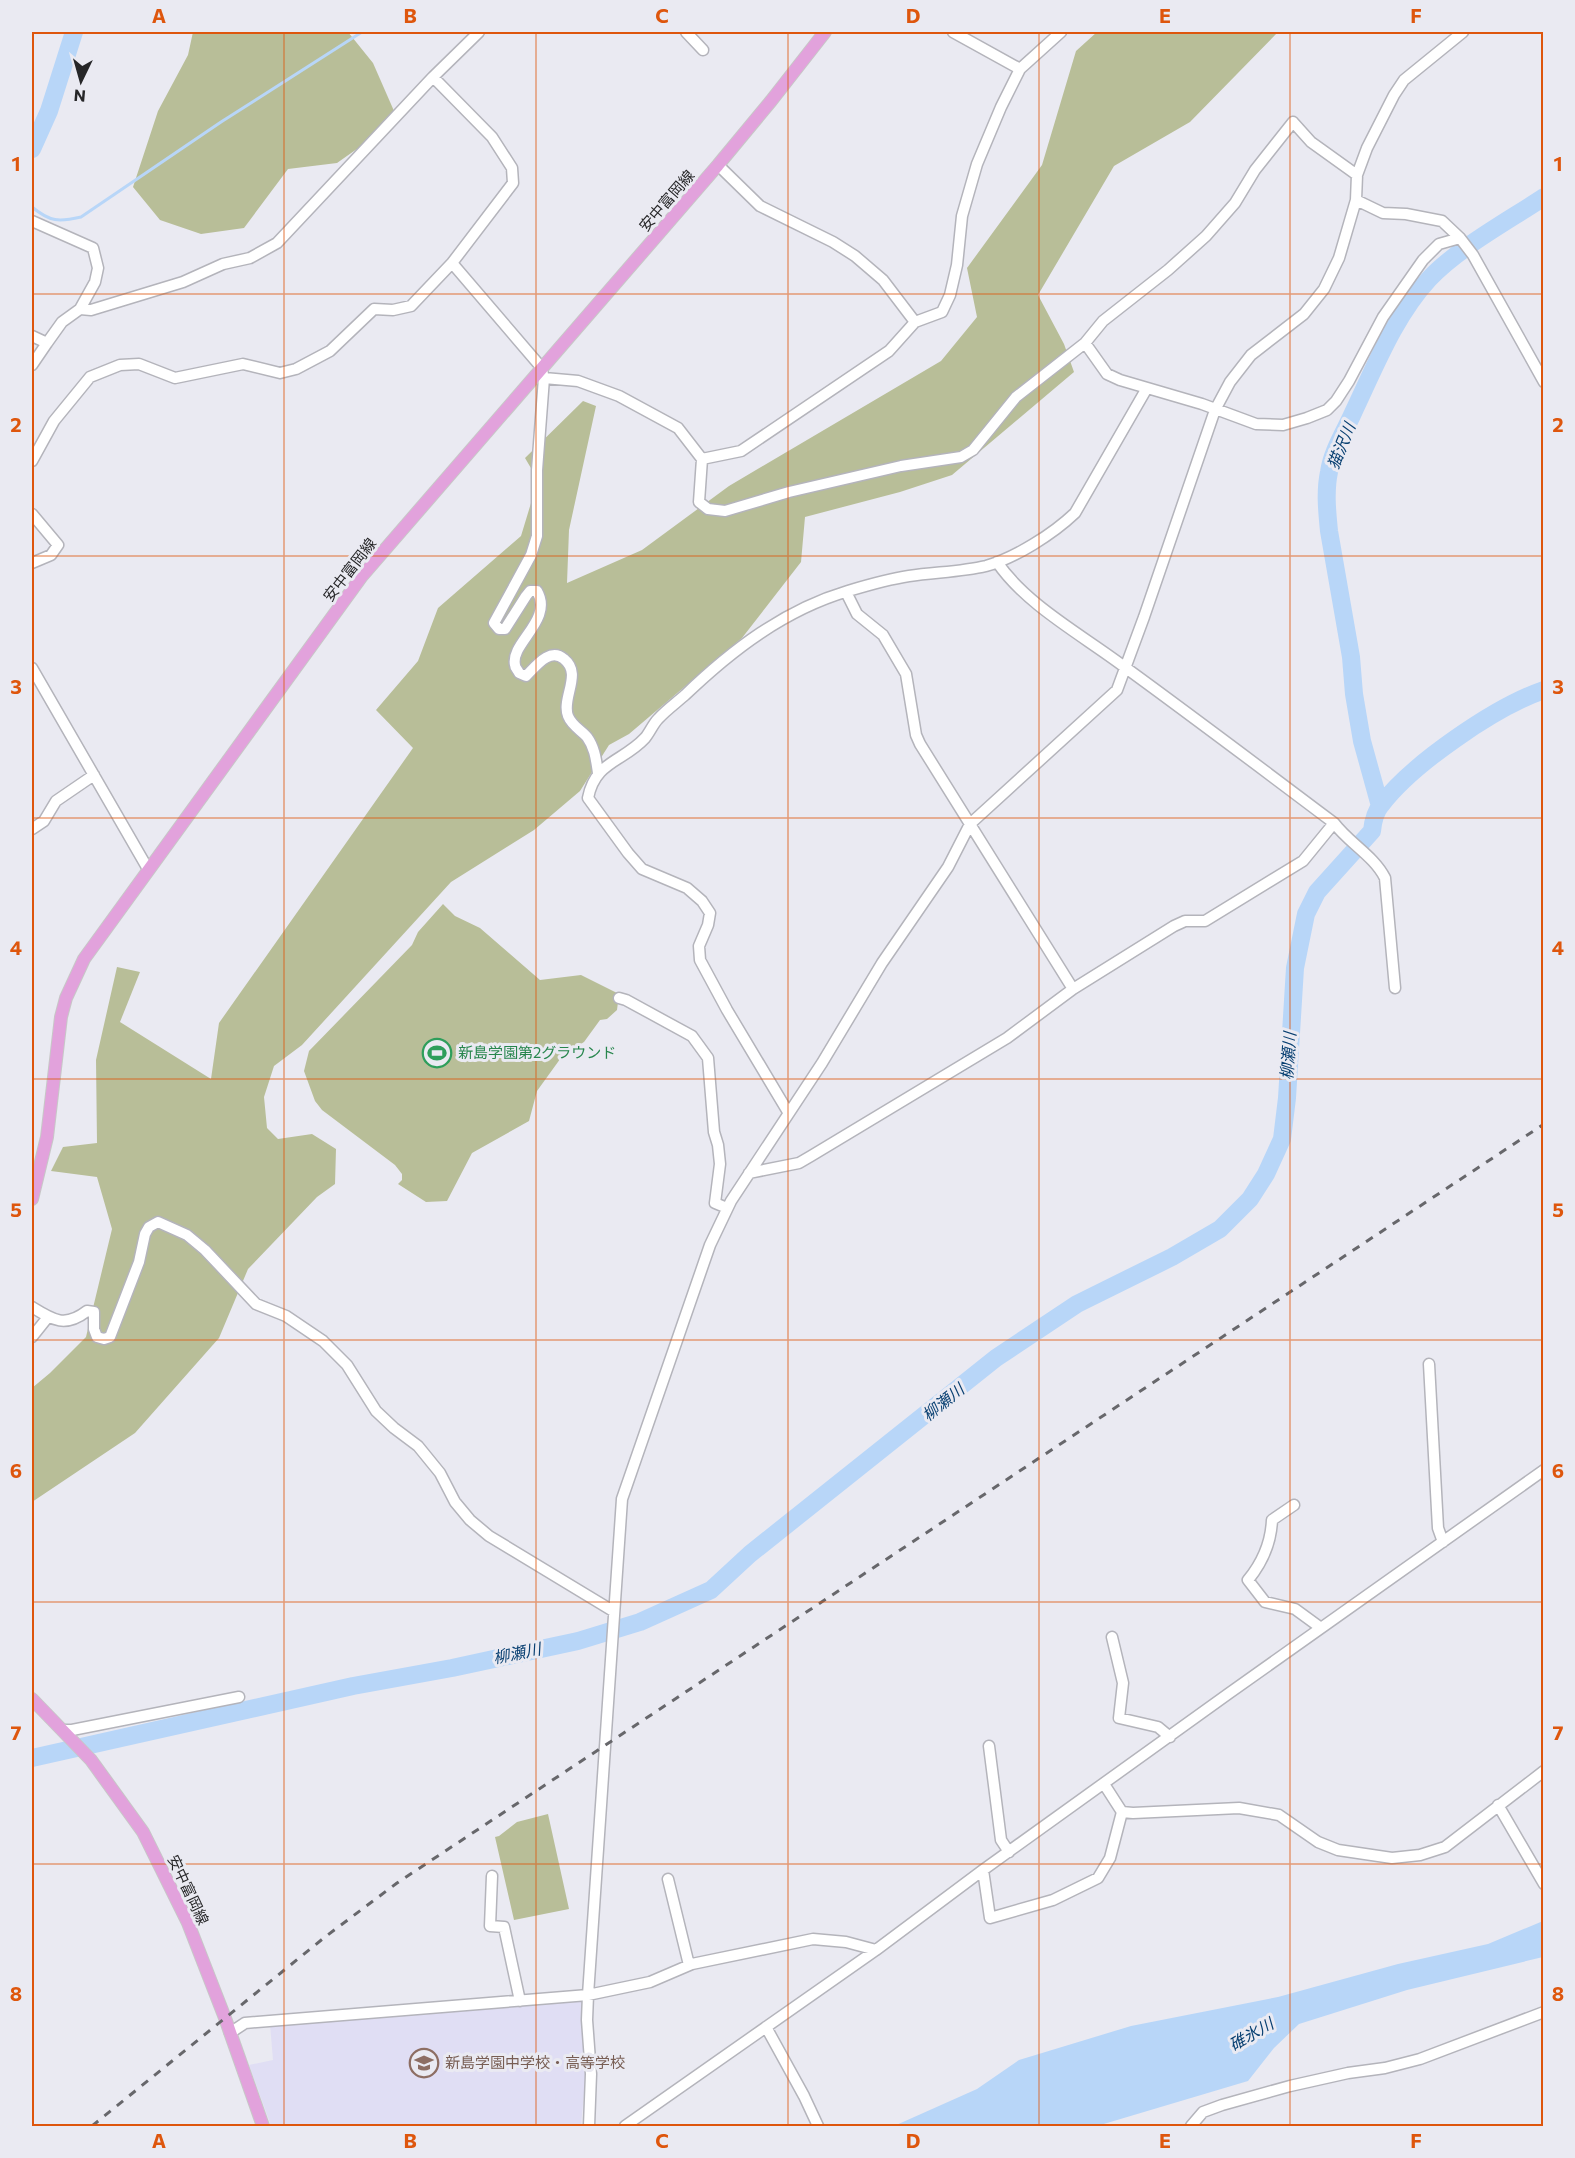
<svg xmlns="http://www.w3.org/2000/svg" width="1575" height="2158" font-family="Commissioner,'Noto Sans JP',sans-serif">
<rect width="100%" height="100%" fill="#eaeaf2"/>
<path fill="#e0def4" d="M580,1999L583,2001L587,2059L581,2126H271L249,2065L273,2060L270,2024Z"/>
<path fill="#b8be98" d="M193,32H348L373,63L394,111L381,132L337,163L288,169L244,228L201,234L160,220L133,187L158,111L188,55Z
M1097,32H1278L1190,122L1114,166L1038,295L1064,344L1074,372L952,475L900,492L805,517L801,562L742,638L629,734L609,745L580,791L534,830L451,882L302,1045L274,1066L264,1097L267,1128L278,1139L312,1134L336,1149L335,1184L317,1197L248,1269L219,1338L135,1433L32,1502V1388L50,1373L86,1337L112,1229L97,1177L51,1171L63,1147L97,1143L96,1060L117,967L140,972L120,1022L211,1079L219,1023L413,748L376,710L418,661L438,608L521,536L538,480L525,458L583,401L596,406L569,530L567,583L642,550L729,486L941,361L977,317L967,268L1042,165L1076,51Z
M443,904L455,916L480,928L540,980L581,975L619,994L617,1010L607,1019L600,1020L584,1042L563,1055L537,1091L529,1121L472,1153L447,1201L426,1202L398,1184L402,1180V1174L395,1165L322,1110L315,1101L304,1071L309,1051L412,945L418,932Z
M548,1814L569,1909L514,1920L495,1837L499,1836L517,1822Z"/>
<path fill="#b8d6f8" d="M1543,1921V1957L1407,1990L1299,2024L1274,2048L1248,2081L1097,2126H894L977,2089L1019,2060L1131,2026L1278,1997L1398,1964L1488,1944Z"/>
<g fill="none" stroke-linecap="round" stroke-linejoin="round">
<path stroke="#b8d6f8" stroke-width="3" d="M32,207C50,222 59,222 81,217L221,122L362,32"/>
<path stroke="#b8d6f8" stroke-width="18" d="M32,149L49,111L74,32
M1380,806L1362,741L1354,694L1351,657L1329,531C1327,511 1325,491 1329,472C1332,451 1345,431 1353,413C1375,367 1394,317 1429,279C1458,248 1508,221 1544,197
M32,1758L353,1686L452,1668L578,1641L640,1622L711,1590L750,1554L996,1358L1077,1304L1172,1257L1220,1229L1250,1199L1266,1174L1282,1139L1287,1098L1295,968L1306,914L1317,892L1372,831C1373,821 1375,812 1381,805C1412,764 1495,707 1544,690"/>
<g stroke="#b4b4bb" stroke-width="13">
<path id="minor" d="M686,32L703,50
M953,32L1020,69
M433,77L492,137L512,168L513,183L452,263L541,367L544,378L537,470V536L531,555L494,623L499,629H505L526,596L530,591H537C554,620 510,643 515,665C515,668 518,670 519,673L526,676C536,666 550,647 564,659C583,674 561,698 568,716C572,726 581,730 587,737C595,748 596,760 598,773
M718,165L760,206L833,242L855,256L883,280L915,322
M1356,200L1383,213L1406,214L1442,221L1460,238L1473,255L1544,382
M32,221L93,248L98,268L95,282L80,309L62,322L47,343L32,336
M80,309L91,310L183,282L223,264L250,258L277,243L433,77L479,32
M1085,343L1107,374L1120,380L1202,404L1256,424L1283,425L1307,418L1327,410L1336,401L1349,381L1383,317L1423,260L1439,244L1460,238
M32,365L47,343
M544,378L578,381L619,396L678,428L702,459L699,502L708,509L725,511L789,492L901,466L961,457L973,450L1016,397L1085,343L1103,321L1168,270L1206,236L1235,203L1255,170L1293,122L1311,142L1357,175
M702,459L741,451L889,351L915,322L942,312L950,295L957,265L962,216L977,164L1001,107L1020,69L1061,32
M32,461L54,421L90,377L120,365L139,364L175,378L243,364L280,373L296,369L330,351L374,309L393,310L411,306L452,263
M32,514L58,545L51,555L32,563
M997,562C1026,605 1084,636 1126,668C1196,719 1265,771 1334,823C1349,843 1374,856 1385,878L1395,988
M846,592L857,614L883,635L906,674L916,735L920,744L1073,989
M32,668L148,869
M32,829L44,821L56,801L94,775
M619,998L626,1000L692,1036L708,1058L714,1132L718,1145L720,1164L715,1203L727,1208
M788,1112L727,1010L700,960L699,946L708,925L710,913L702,901L687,888L642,869L628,853L588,798C595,761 623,762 645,738C650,732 653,724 658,719C666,710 676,703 685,695C732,650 784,610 848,591C868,585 889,579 909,576C935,572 961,572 986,566C1015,558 1053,534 1075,513L1147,388
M749,1173L799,1163L811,1156L1007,1038L1073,989L1174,926L1185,921H1205L1303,861L1334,823
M32,1307C53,1320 65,1328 87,1311L94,1312V1329L97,1337L104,1339L110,1337L139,1262L145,1234L149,1227L158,1222L187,1235L205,1250L256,1304L286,1316L323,1341L347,1365L376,1411L394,1428L418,1446L440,1473L455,1502L470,1520L489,1536L613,1611
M32,1337L48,1317
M1429,1364L1438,1528L1443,1542
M1294,1505L1272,1520C1271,1543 1262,1563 1248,1580L1265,1602L1295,1609L1321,1628
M1112,1637L1123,1683L1119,1718L1158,1727L1170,1737
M63,1730H72L239,1697
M989,1746L1001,1840L1009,1852
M1498,1805L1544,1884
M1122,1812L1133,1813L1239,1808L1279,1815L1318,1842L1338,1850L1392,1858L1420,1855L1445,1847L1544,1771
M983,1870L990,1918L1053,1900L1098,1878L1110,1858L1122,1812L1104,1784
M492,1876L490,1926L504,1927L520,2001
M668,1879L689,1965
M766,2027L804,2096L818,2126
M230,2033L245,2023L588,1995L650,1982L692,1964L813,1939L846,1942L876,1950
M589,2126L591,2074L587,2020L588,1995L622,1499L710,1245L731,1201L822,1063L882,963L948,867L970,824L1117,690L1144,617L1215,410L1230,382L1251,355L1304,314L1324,289L1339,258L1356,200L1357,175L1367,148L1394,95L1404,80L1463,32
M625,2126L876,1950L983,1870L1228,1694L1544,1470
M1191,2126L1203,2112L1222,2105L1290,2086L1348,2073L1385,2068L1420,2059L1544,2012"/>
</g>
<g stroke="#c7c7c7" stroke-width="14">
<path id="major" d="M32,1199L47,1137L61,1017L66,998L84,959L362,576L718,165L771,101L825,32
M32,1699L91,1760L143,1832L188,1923L225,2018L263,2126"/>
</g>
<use href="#minor" stroke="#fff" stroke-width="10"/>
<use href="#major" stroke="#e2a2dc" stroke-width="12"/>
<path stroke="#67676b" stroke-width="3" stroke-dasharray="8 8" stroke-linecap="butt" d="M92,2126L325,1937L397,1883L1544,1124"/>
</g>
<path fill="none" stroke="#de560d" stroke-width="1.5" stroke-opacity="0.55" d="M284,32V2126M536,32V2126M788,32V2126M1039,32V2126M1290,32V2126M32,294H1544M32,556H1544M32,818H1544M32,1079H1544M32,1340H1544M32,1602H1544M32,1864H1544"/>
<defs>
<g id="stadium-ring" transform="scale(1.5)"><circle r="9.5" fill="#eaeaf2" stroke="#2e9e5b" stroke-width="1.5"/><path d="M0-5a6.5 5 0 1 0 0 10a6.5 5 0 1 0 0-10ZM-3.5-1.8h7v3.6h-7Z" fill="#2e9e5b"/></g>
<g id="school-ring" transform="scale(1.5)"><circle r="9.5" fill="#eaeaf2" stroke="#8d6e63" stroke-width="1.5"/><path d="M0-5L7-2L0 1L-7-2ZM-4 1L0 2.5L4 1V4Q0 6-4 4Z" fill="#8d6e63"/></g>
</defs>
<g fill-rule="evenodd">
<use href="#stadium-ring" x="437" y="1053"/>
<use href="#school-ring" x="424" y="2063"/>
</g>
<g text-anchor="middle" stroke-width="6" stroke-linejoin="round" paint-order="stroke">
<g font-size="15" fill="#262628" stroke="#eaeaf2">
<text transform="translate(667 201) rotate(-49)" y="5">安中富岡線</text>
<text transform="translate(350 570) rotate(-52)" y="5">安中富岡線</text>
<text transform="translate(188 1890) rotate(65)" y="5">安中富岡線</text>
</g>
<g font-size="15" fill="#27864d" stroke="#eaeaf2" text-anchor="start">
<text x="458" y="1058">新島学園第2グラウンド</text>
</g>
<g font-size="15" fill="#785e54" stroke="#eaeaf2" text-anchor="start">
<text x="445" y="2068">新島学園中学校・高等学校</text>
</g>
<g font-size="16" font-style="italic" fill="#094072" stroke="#eaeaf2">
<text transform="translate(1341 446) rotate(-68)" y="6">猫沢川</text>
<text transform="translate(1288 1056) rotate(-86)" y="6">柳瀬川</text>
<text transform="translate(943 1402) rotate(-39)" y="6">柳瀬川</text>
<text transform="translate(517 1653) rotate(-11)" y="6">柳瀬川</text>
<text transform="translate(1251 2034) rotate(-30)" y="6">碓氷川</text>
</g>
</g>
<rect width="1575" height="2158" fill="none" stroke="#eaeaf2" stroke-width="66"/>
<g transform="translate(81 81) rotate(185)" stroke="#eaeaf2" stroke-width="4.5" paint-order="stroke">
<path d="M0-4.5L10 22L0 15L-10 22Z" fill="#262628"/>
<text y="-9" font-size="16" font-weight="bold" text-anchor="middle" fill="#262628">N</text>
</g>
<rect x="33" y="33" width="1509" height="2092" fill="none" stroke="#de560d" stroke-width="2"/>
<g font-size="20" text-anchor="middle" font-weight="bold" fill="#de560d">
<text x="159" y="23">A</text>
<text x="410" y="23">B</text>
<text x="662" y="23">C</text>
<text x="913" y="23">D</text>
<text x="1165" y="23">E</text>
<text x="1416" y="23">F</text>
<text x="16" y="171">1</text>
<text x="1558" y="171">1</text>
<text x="16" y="432">2</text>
<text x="1558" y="432">2</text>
<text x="16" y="694">3</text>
<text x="1558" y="694">3</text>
<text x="16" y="955">4</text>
<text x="1558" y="955">4</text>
<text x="16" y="1217">5</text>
<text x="1558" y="1217">5</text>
<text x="16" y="1478">6</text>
<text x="1558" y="1478">6</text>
<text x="16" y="1740">7</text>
<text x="1558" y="1740">7</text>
<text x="16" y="2001">8</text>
<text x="1558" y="2001">8</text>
<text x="159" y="2148">A</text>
<text x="410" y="2148">B</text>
<text x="662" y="2148">C</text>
<text x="913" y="2148">D</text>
<text x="1165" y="2148">E</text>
<text x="1416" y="2148">F</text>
</g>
</svg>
